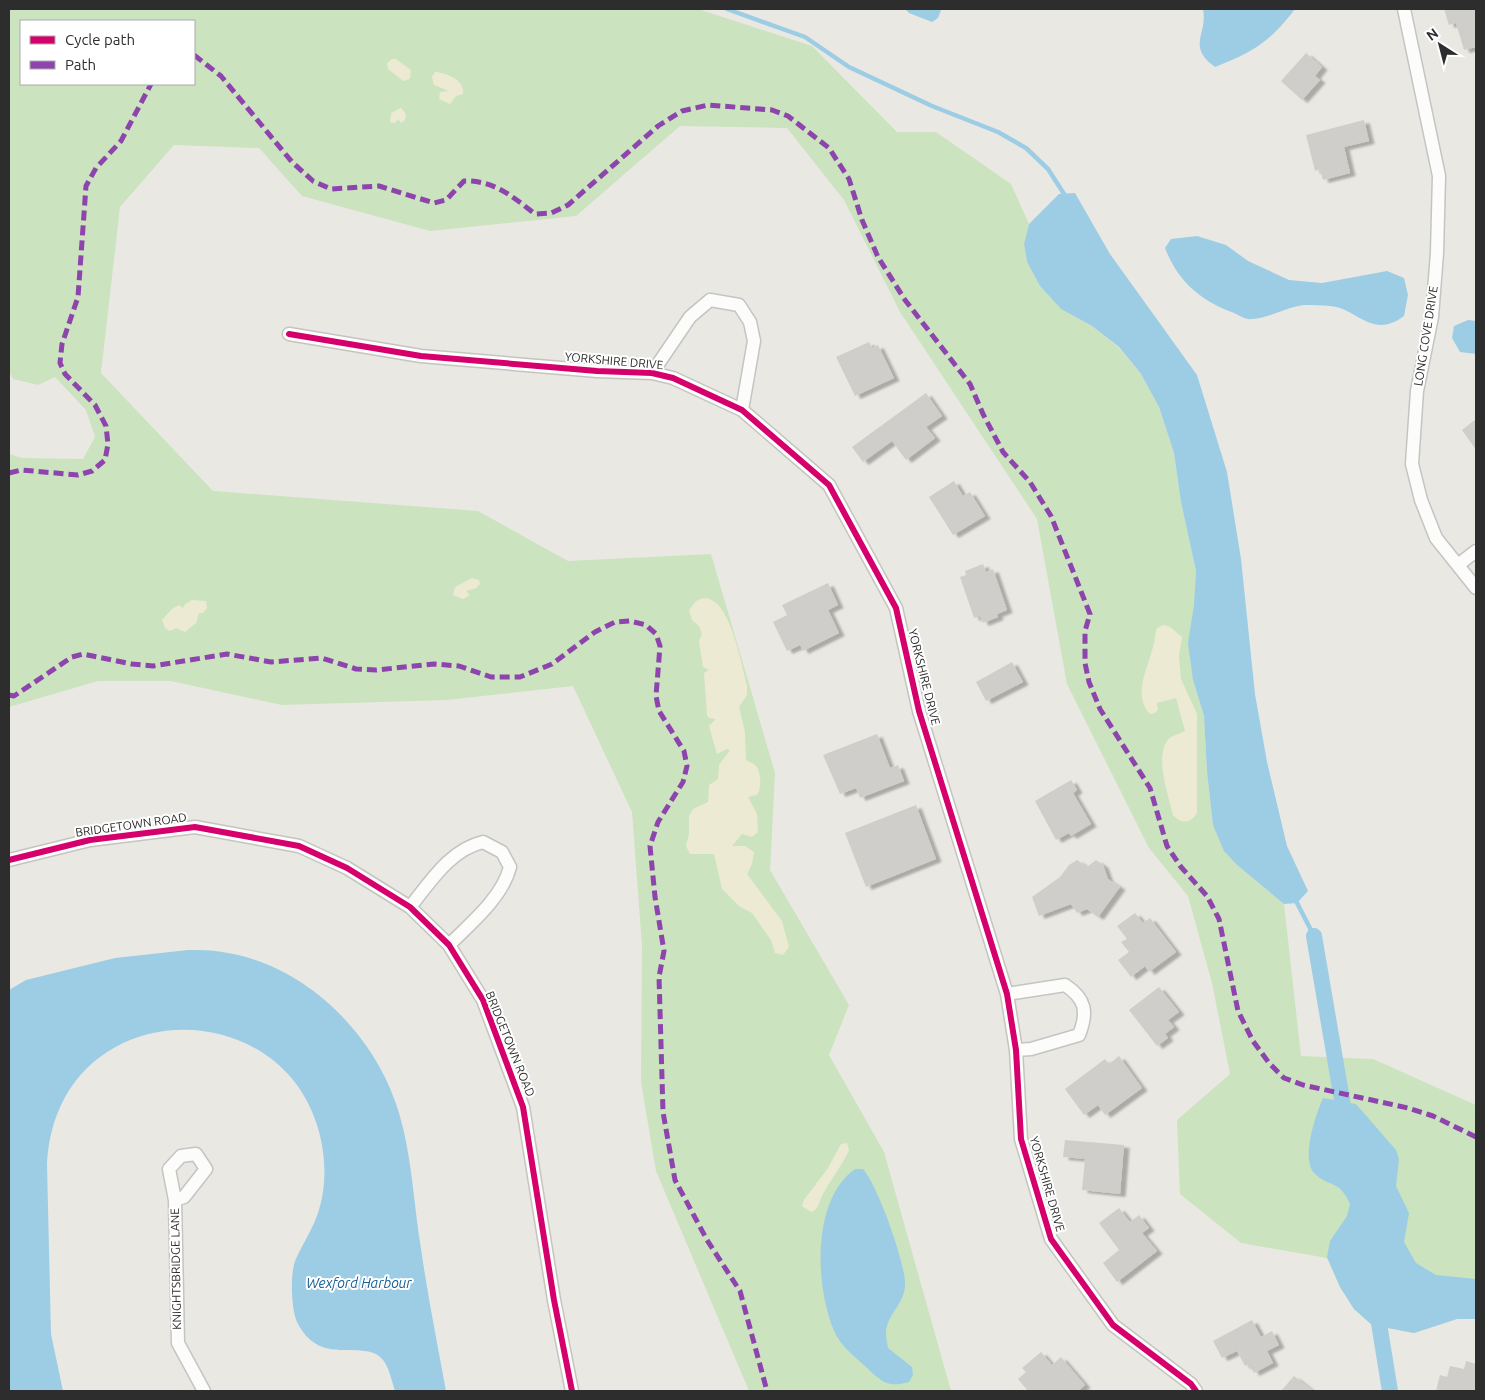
<svg xmlns="http://www.w3.org/2000/svg" width="1485" height="1400" font-family="Ubuntu,sans-serif">
<defs>
<filter id="shadow"><feDropShadow dx="5.5" dy="3" stdDeviation="1" flood-color="#0004"/></filter>
</defs>
<rect width="100%" height="100%" fill="#eae8e3"/>
<path fill="#cbe3bf" fill-rule="evenodd" d="M9,9H698L812,46L897,132H936L1011,184L1029,224L1024,244L1027,262L1040,286L1061,309L1092,326L1118,347L1141,374L1159,407L1174,453L1181,502L1196,571L1193,680L1204,716L1207,772L1213,825L1237,865L1284,904L1301,1056L1373,1059L1476,1105V1319H1457L1414,1333L1372,1325L1354,1309L1340,1287L1327,1258L1241,1243L1180,1194L1177,1120L1230,1074L1212,983L1188,896L1149,848L1067,684L1037,519L900,312L844,200L787,128L680,126L576,216L430,231L302,196L259,148L174,145L120,207L101,373L213,491L478,511L568,561L711,554L775,773L770,870L849,1005L829,1055L884,1152L951,1391H749L656,1171L641,1082L642,946L632,812L573,686L447,700L282,705L171,681H98L9,707V454L22,458L83,459L95,437L86,410L55,377L38,385L13,379L9,371ZM21,21H194V84H21Z"/>
<path fill="#edead4" d="M392,59H396L411,70L410,79L403,81L388,69L387,63Z
M435,72C447,73 465,80 463,94L456,96L450,104L439,99L440,92L449,91L434,85L432,77Z
M401,108L406,114L405,120L401,123L398,119L395,123L390,122L391,113Z
M472,578L479,580L480,584L476,588L466,591L470,595L463,599L453,595L455,587Z
M703,598C730,596 741,664 747,685V695L739,707L745,732L746,760C749,762 754,763 756,766C761,773 762,788 757,795L748,797L757,814L758,832L752,837L742,834L732,846H745L754,852L752,864L747,874L782,921L789,947L783,955L775,953L771,940L752,913L739,906L722,889L714,854H690L686,846L689,834V816L693,809L708,802L709,785L718,779L719,765L730,750L727,749L717,754L709,726L716,719L709,718L707,715L704,673L709,670L703,667L699,641L702,634L699,626L692,620L689,610L696,601Z
M192,600L206,601L207,608L203,613H199L196,623L185,632L176,628L170,631L165,628L162,620L172,609L179,605L183,608L185,604Z
M1163,625L1170,627L1182,637L1179,656L1181,679L1197,714V813C1191,823 1182,825 1173,815C1169,797 1152,751 1171,737C1175,735 1181,733 1185,731L1176,698L1157,703L1158,710L1155,713L1150,714C1132,695 1148,668 1153,647C1155,640 1155,634 1157,628Z
M847,1143L849,1150C842,1166 830,1180 822,1196C819,1202 818,1210 811,1212L802,1206L804,1200L828,1168L841,1144Z"/>
<path fill="#9dcde5" d="M905,9H940L941,10L938,18L932,22L909,13Z
M1203,9H1295C1270,42 1253,52 1215,67C1186,46 1208,35 1203,9Z
M1075,193L1110,254L1197,375L1227,472L1241,559L1255,694L1267,762L1287,846L1308,891L1297,903L1284,904L1237,865L1224,851L1213,825L1207,772L1204,716L1193,680L1188,643L1194,605L1196,571L1181,502L1174,453L1159,407L1141,374L1119,347L1092,326L1061,309L1040,286L1027,262L1024,244L1029,224L1059,194Z
M1197,236L1226,245L1248,261L1289,280L1322,283L1387,271L1404,278L1408,295L1404,316C1372,340 1357,308 1330,306C1322,305 1312,305 1304,305C1286,307 1270,318 1252,319C1246,320 1240,316 1234,313C1201,301 1178,282 1165,248L1171,239Z
M1468,320L1476,321V354L1460,352L1452,338L1454,326Z
M188,950C200,950 211,950 222,952C301,963 369,1028 395,1101C411,1145 413,1196 420,1242C427,1292 437,1342 446,1391H395C392,1382 389,1367 383,1360C365,1337 322,1369 298,1324C291,1311 290,1276 295,1261C301,1247 309,1235 315,1221C335,1173 322,1110 287,1073C224,1007 108,1017 64,1099C53,1120 48,1142 47,1164L51,1334L63,1391H9V990L26,980L115,958Z
M1323,1098L1356,1104L1396,1150L1399,1159L1396,1186L1409,1213L1404,1242L1416,1263L1436,1275L1476,1279V1319H1457L1414,1333L1372,1325L1354,1309L1340,1287L1327,1257L1330,1241L1347,1216L1350,1204C1339,1179 1330,1188 1315,1174C1300,1160 1316,1114 1323,1098Z
M855,1169H863C877,1184 905,1262 905,1283C906,1303 887,1314 886,1332C886,1337 887,1343 888,1348L912,1367L913,1375L909,1382C887,1388 882,1382 866,1367C855,1357 841,1346 835,1333C815,1289 811,1200 855,1169Z"/>
<g fill="none" stroke-linecap="round" stroke-linejoin="round">
<path stroke="#9dcde5" stroke-width="4.5" d="M727,9L805,37L849,67L932,106L998,132L1026,148L1048,169L1066,197
M1294,897L1314,936"/>
<path stroke="#9dcde5" stroke-width="16" d="M1314,936L1346,1123
M1376,1305L1390,1391"/>
</g>
<path fill="#cfceca" filter="url(#shadow)" d="M1444,9H1476V47L1464,50L1456,23L1449,25Z
M1306,53L1322,67L1315,76L1320,80L1302,100L1281,81Z
M1364,120L1369,141L1344,147L1350,173L1323,180L1320,169L1315,171L1306,135Z
M869,342L872,348L878,345L894,378L855,396L836,357Z
M926,393L942,416L926,427L935,438L906,460L892,441L863,462L852,447Z
M1476,419V450L1462,430Z
M954,481L963,496L970,492L985,516L953,535L929,497Z
M983,564L986,572L993,569L1007,610L997,614L998,617L983,623L980,616L974,618L960,577L966,575L965,571Z
M828,583L838,605L828,610L839,633L803,651L800,645L787,651L773,622L787,615L782,605Z
M1012,662L1023,682L986,701L976,682Z
M877,734L890,768L898,765L904,781L860,798L856,788L840,794L823,755Z
M1071,780L1077,790L1073,793L1091,824L1071,836L1069,833L1056,840L1035,801Z
M916,805L936,859L866,887L845,833Z
M1077,860L1087,867L1096,860L1103,865L1108,879L1120,887L1098,917L1087,909L1077,913L1071,904L1039,916L1032,897L1060,877L1069,865Z
M1135,913L1143,923L1150,918L1176,952L1149,972L1145,966L1131,977L1118,960L1129,952L1121,942L1127,939L1117,926Z
M1159,987L1179,1012L1168,1020L1174,1027L1165,1034L1168,1038L1157,1046L1129,1010Z
M1119,1056L1142,1088L1105,1115L1098,1105L1084,1115L1065,1089L1105,1059L1109,1064Z
M1065,1140L1124,1145L1120,1194L1082,1190L1085,1159L1063,1157Z
M1119,1208L1130,1222L1139,1215L1149,1228L1142,1233L1157,1251L1117,1282L1103,1263L1119,1250L1099,1223Z
M1252,1320L1261,1337L1272,1331L1279,1345L1267,1351L1273,1363L1254,1373L1249,1364L1245,1366L1237,1351L1222,1358L1213,1341Z
M1041,1352L1052,1365L1061,1357L1085,1385L1078,1391H1028L1018,1379L1026,1372L1022,1368Z
M1466,1361L1476,1364V1391H1436L1440,1375L1447,1377L1450,1366L1464,1369Z
M1294,1376L1313,1391H1281Z"/>
<g fill="none" stroke-linecap="round" stroke-linejoin="round">
<g stroke="#c4c4c3" stroke-width="15">
<path id="minor" d="M1404,9L1439,176L1437,253L1432,317L1417,391L1412,464L1421,500L1436,538L1476,588
M289,334L421,356L597,371L652,373L673,378L742,410L829,485L896,608L919,711L1007,994L1016,1050L1021,1139L1051,1239L1113,1325L1191,1384L1196,1391
M652,373L690,317L710,300L739,305L750,322L754,341L742,410
M1458,565L1476,551
M9,860L90,840L195,827L299,846L347,868L410,907L449,945L483,1000L523,1107L554,1300L572,1391
M410,907C431,881 450,850 483,842L502,852L510,867C502,898 471,923 449,945
M1007,994L1065,985C1086,999 1088,1012 1079,1035L1031,1049L1016,1050
M175,1200L184,1197L206,1169L196,1154L181,1156L169,1169L175,1200L178,1343L204,1391"/>
</g>
<use href="#minor" stroke="#fcfcfb" stroke-width="12"/>
<path stroke="#8e44ad" stroke-width="5" stroke-dasharray="10 5" stroke-linecap="butt" d="M194,55L221,76L292,162L313,181L331,189L379,186L434,203L446,200L464,181C494,180 513,197 535,214L551,213L568,205L658,126L682,111L708,105L772,110L788,116L829,148L849,179L862,220L878,257L905,300L970,384L983,414L1003,452L1030,482L1051,516L1090,614L1085,631V663L1089,682L1100,709L1150,788L1167,846L1181,867L1207,896L1219,919L1238,1011L1253,1041L1269,1063L1284,1078L1303,1085L1408,1108L1433,1116L1476,1137
M9,473L21,470L78,475L92,471L105,460L108,444L106,426L95,405L65,374L60,363L62,344L78,297L86,186L96,168L121,141L151,84
M9,695L14,696L72,657L83,654L132,664L153,666L227,654L271,662L322,658L356,669L376,670L434,664L459,666L491,677H520L552,664L595,632L615,622L630,621L646,625L656,634L660,646L656,696L659,711L684,751L687,766L683,782L658,822L650,846L655,897L664,951L659,977L663,1112L675,1180L707,1240L740,1291L767,1391"/>
<g stroke="#fff" stroke-width="9">
<path id="cycleway" d="M289,334L421,356L597,371L652,373L673,378L742,410L829,485L896,608L919,711L1007,994L1016,1050L1021,1139L1051,1239L1113,1325L1191,1384L1196,1391
M9,860L90,840L195,827L299,846L347,868L410,907L449,945L483,1000L523,1107L554,1300L572,1391"/>
</g>
<use href="#cycleway" stroke="#d6006c" stroke-width="6"/>
</g>
<g text-anchor="middle" stroke-width="4" stroke-linejoin="round" paint-order="stroke">
<g font-size="12" fill="#2d2d2d" stroke="#fff">
<text transform="translate(1426 336) rotate(-81)" y="4">LONG COVE DRIVE</text>
<text transform="translate(614 361) rotate(5)" y="4">YORKSHIRE DRIVE</text>
<text transform="translate(924 677) rotate(76)" y="4">YORKSHIRE DRIVE</text>
<text transform="translate(131 825) rotate(-8)" y="4">BRIDGETOWN ROAD</text>
<text transform="translate(510 1044) rotate(68)" y="4">BRIDGETOWN ROAD</text>
<text transform="translate(1047 1184) rotate(74)" y="4">YORKSHIRE DRIVE</text>
<text transform="translate(176 1269) rotate(-91)" y="4">KNIGHTSBRIDGE LANE</text>
</g>
<g font-size="14" font-style="italic" fill="#186095" stroke="#fff">
<text x="359" y="1288">Wexford Harbour</text>
</g>
</g>
<rect width="1485" height="1400" fill="none" stroke="#2d2d2d" stroke-width="20"/>
<rect x="20" y="20" width="175" height="65" fill="#ffffff" stroke="#ababab"/>
<rect x="30" y="36" width="25" height="8" fill="#d6006c" stroke="#ababab"/>
<text x="65" y="45" font-size="15" fill="#2d2d2d">Cycle path</text>
<rect x="30" y="61" width="25" height="8" fill="#8e44ad" stroke="#ababab"/>
<text x="65" y="70" font-size="15" fill="#2d2d2d">Path</text>
<g transform="translate(1440 45) rotate(324)" stroke="#ffffff" stroke-width="4" paint-order="stroke">
<path d="M0-4L9 19L0 12L-9 19Z" fill="#2d2d2d"/>
<text y="-8" font-size="14" font-weight="bold" text-anchor="middle" fill="#2d2d2d">N</text>
</g>
</svg>
